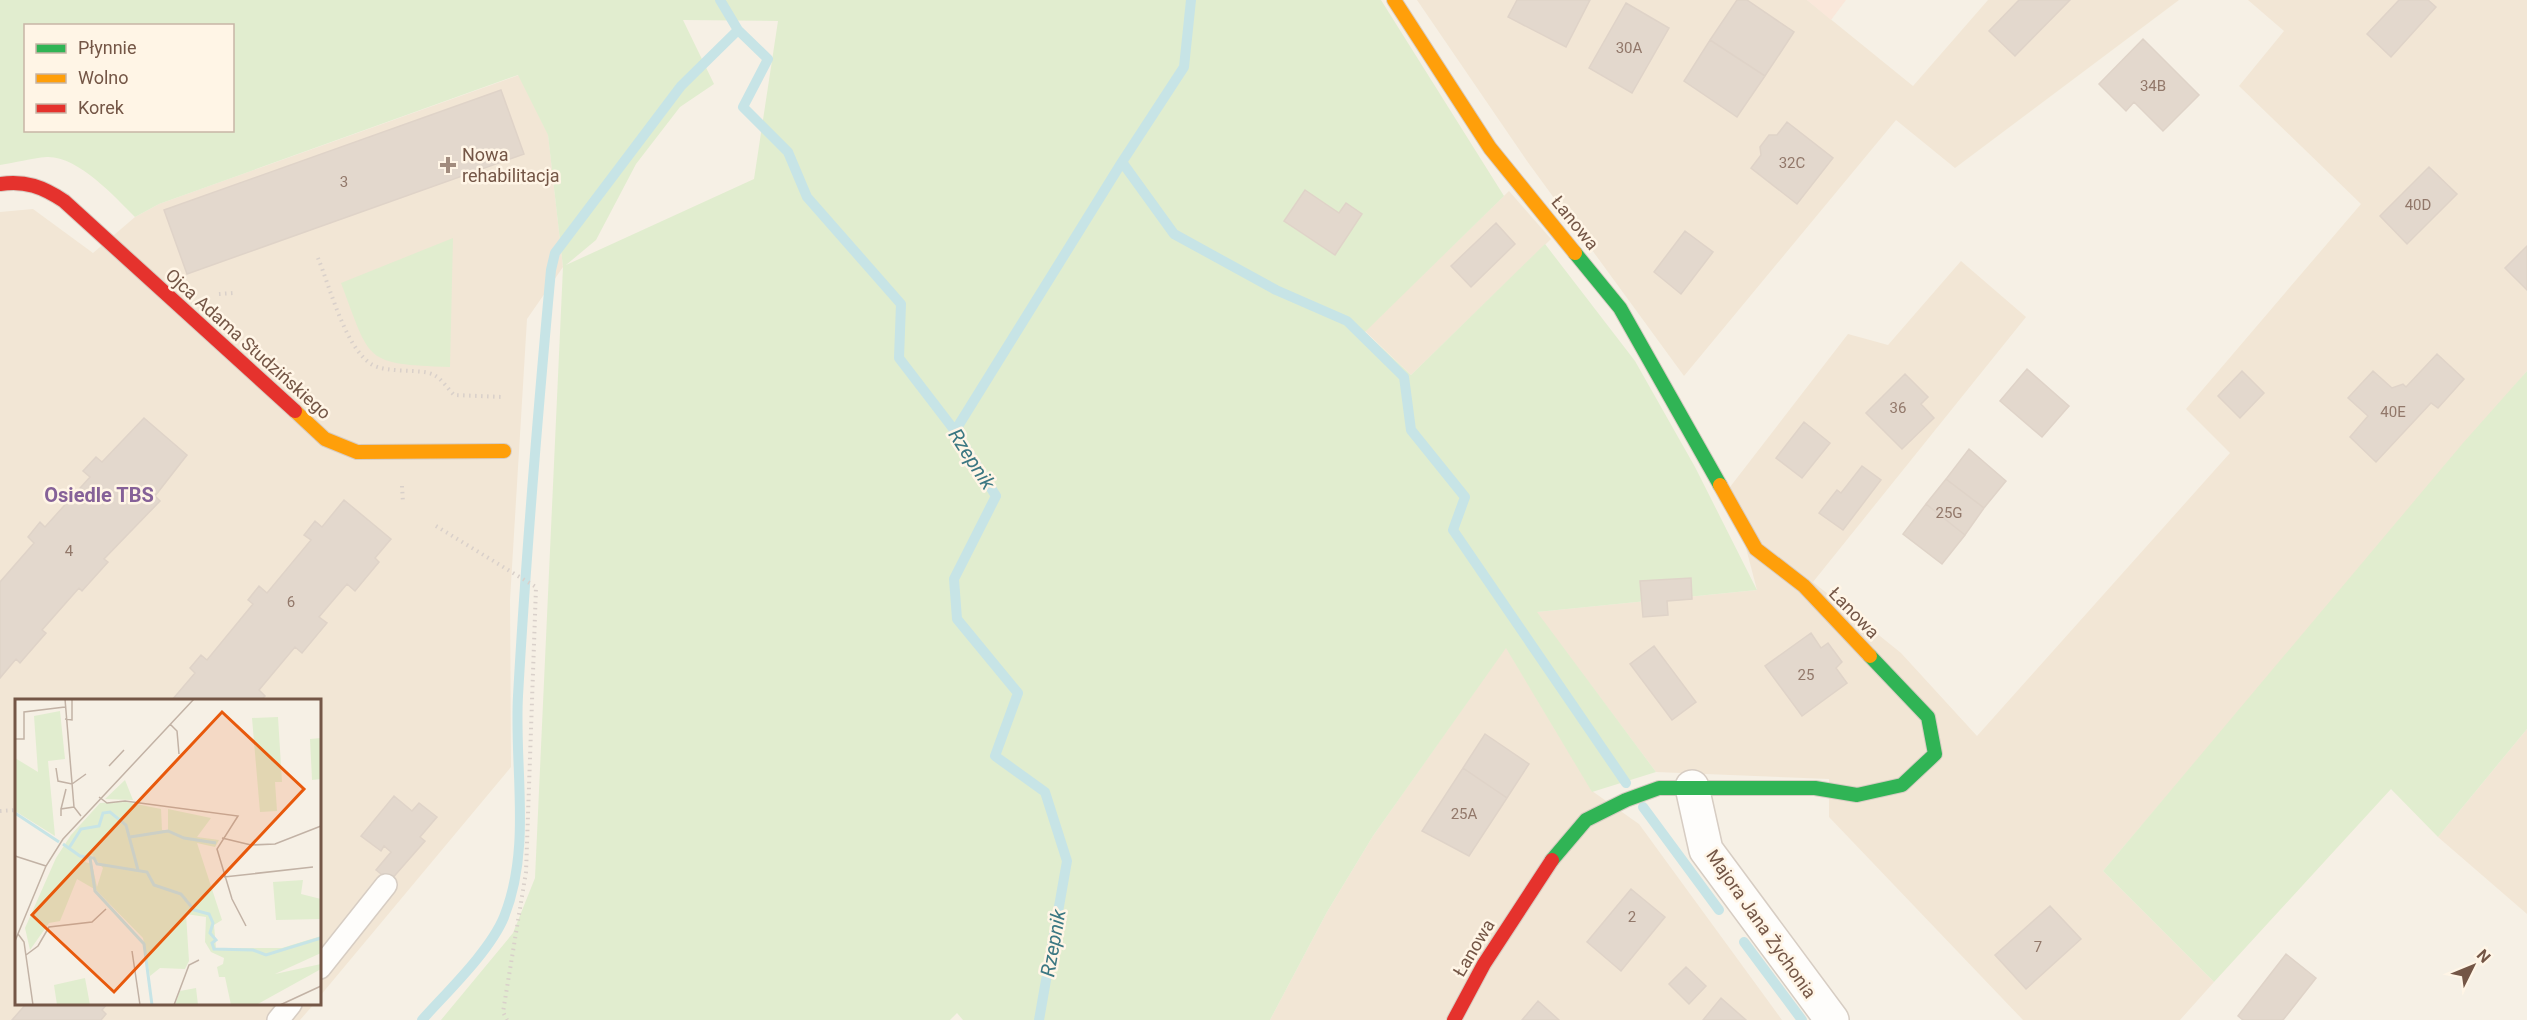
<svg xmlns="http://www.w3.org/2000/svg" width="2527" height="1020" font-family="Roboto,sans-serif">
<rect width="100%" height="100%" fill="#f6f0e5"/>
<path fill="#f2e6d5" d="M1417,0H1807L1913,86L1988,0H2179L1955,168L1896,120L1684,376L1527,161Z
M2248,0H2527V371L2103,871L2214,982L2180,1020H2023L1829,817V779L1656,772L1536,612L1757,590L1730,487L1848,334L1888,345L1961,261L2026,317L1813,582L1901,653L1977,736L2230,453L2186,409L2361,204L2239,86L2284,31Z
M519,75L548,134L563,267L527,319L510,600L511,767L320,996V700H16V1004H314L300,1020H0V212L33,209L93,253L135,217L159,204Z
M1509,191L1551,239L1411,375L1365,331Z
M1506,647L1592,791L1639,824L1782,1020H1270L1327,912L1373,836Z
M2527,729V914L2438,837Z"/>
<path fill="#fae7da" d="M1807,0H1846L1831,20Z"/>
<path fill="#e1edcf" fill-rule="evenodd" d="M0,0H1381L1504,196L1365,332L1411,375L1545,244L1635,361L1695,467L1757,590L1537,612L1656,772L1592,792L1506,648L1373,836L1327,912L1270,1020H963L957,1013L950,1020H441L513,933L535,878L563,267L548,135L518,75L159,204L135,217C115,197 78,156 47,157C31,158 15,163 0,165ZM683,20L778,21L754,179L566,265L596,240L636,164L680,107L714,84ZM26,26H232V130H26Z
M453,238L450,367C363,364 371,362 341,283Z
M2527,371V729L2438,837L2391,789L2214,982L2103,871L2463,443Z"/>
<g fill="none" stroke-linecap="round" stroke-linejoin="round">
<path stroke="#c7e4e6" stroke-width="10" d="M720,0L738,30L768,59L743,107L788,152L807,197L901,304L899,358L955,431L996,496L954,579L957,619L1018,693L995,756L1045,792L1067,861L1039,1020
M1122,162L1174,234L1276,290L1347,321L1404,377L1411,430L1465,497L1453,530L1626,783
M955,431L1122,162L1184,67L1191,0
M1643,807L1719,910
M1744,942L1802,1020
M422,1020C447,992 490,951 504,917C532,847 514,769 518,696C526,554 538,411 551,270L555,253L681,86L738,30"/>
</g>
<path fill="#e3d8cd" stroke="#dfd3c8" stroke-width="1.5" d="M1517,0H1590L1566,47L1508,17Z
M1737,0H1747L1794,32L1765,76L1710,40Z
M2019,0H2070L2015,56L1989,31Z
M2399,0H2428L2436,7L2391,57L2367,34Z
M1626,3L1669,28L1632,93L1589,68Z
M2143,39L2199,95L2163,131L2134,102L2126,111L2099,84Z
M1710,40L1765,76L1737,117L1684,81Z
M501,90L524,154L187,274L164,210Z
M1787,122L1833,158L1797,204L1751,168L1761,155L1760,147L1769,135H1777Z
M2429,167L2457,194L2407,244L2380,216Z
M1305,190L1339,213L1346,203L1362,214L1335,255L1284,221Z
M1496,223L1515,244L1471,287L1451,266Z
M1685,231L1713,252L1681,294L1654,272Z
M2527,246V290L2505,268Z
M2437,354L2464,379L2438,408L2431,403L2376,462L2350,437L2368,416L2348,398L2373,371L2392,388L2403,384L2406,387Z
M2027,369L2069,406L2042,437L2000,401Z
M2242,371L2264,393L2240,418L2218,396Z
M1905,374L1928,397L1921,404L1934,418L1902,449L1866,413Z
M144,418L187,455L155,496L160,501L104,559L108,562L82,591L79,588L42,630L46,633L20,663L16,659L0,678V582L34,543L28,537L40,522L45,527L90,477L83,471L96,457L102,462Z
M1804,422L1830,443L1802,478L1776,458Z
M1969,449L2006,481L1984,508L1946,479Z
M1862,466L1881,480L1843,530L1819,513L1837,490L1841,493Z
M1946,479L1984,508L1965,535L1926,504Z
M344,500L391,539L375,558L379,562L355,591L347,584L319,617L327,623L302,653L295,647L259,690L265,696L261,700H172L195,673L190,668L201,655L207,660L253,604L248,600L259,586L267,593L311,540L304,535L315,521L322,527Z
M1926,504L1965,535L1942,564L1903,534Z
M1691,578L1692,599L1667,601L1668,615L1643,617L1640,581Z
M1811,633L1821,648L1828,643L1842,662L1836,668L1847,683L1802,716L1765,666Z
M1654,646L1696,702L1672,720L1630,664Z
M1485,734L1529,764L1507,798L1463,768Z
M1463,768L1507,798L1469,856L1422,831Z
M394,796L412,811L419,803L437,817L420,837L425,841L390,881L376,870L391,852L384,846L381,851L361,836Z
M1631,889L1665,917L1621,971L1587,942Z
M2050,906L2081,939L2026,989L1995,955Z
M2286,954L2316,978L2283,1020H2243L2238,1016Z
M1686,967L1706,986L1689,1004L1669,984Z
M1721,998L1746,1020H1703Z
M1538,1001L1559,1020H1522Z
M26,1004H107L102,1010L106,1014L101,1020H12Z"/>
<g fill="none" stroke-linecap="round" stroke-linejoin="round">
<g stroke="#d7cdc3" stroke-width="24">
<path id="lane" d="M320,968L386,885
M278,1020L291,1004"/>
</g>
<g stroke="#d7cdc3" stroke-width="36">
<path id="street" d="M1692,787L1706,850L1832,1020"/>
</g>
<g stroke="#d7ccc2" stroke-width="16">
<path id="fast" d="M1575,253L1620,308L1720,485
M1552,860L1586,820L1626,800L1659,788H1815L1857,795L1902,785L1935,754L1928,717L1870,656"/>
</g>
<g stroke="#d7ccc2" stroke-width="16">
<path id="slow" d="M1394,0L1490,148L1575,253
M295,411L325,439L357,452L504,451
M1720,485L1756,549L1804,586L1870,656"/>
</g>
<g stroke="#d7ccc2" stroke-width="16">
<path id="jam" d="M0,184C25,180 43,187 64,201L295,411
M1454,1020L1484,964L1552,860"/>
</g>
<path stroke="#d9d0ca" stroke-width="4" stroke-dasharray="1.5 4.5" stroke-linecap="butt" d="M318,258C330,287 345,347 371,364C387,374 422,368 434,375C442,379 448,389 454,395L503,397
M219,294L233,293
M402,486L403,503
M436,526L536,587L526,872L503,1012L507,1020
M0,811L16,810"/>
<use href="#lane" stroke="#fefdfb" stroke-width="21"/>
<use href="#street" stroke="#fefdfb" stroke-width="33"/>
<use href="#fast" stroke="#30b455" stroke-width="14"/>
<use href="#slow" stroke="#ff9f0a" stroke-width="14"/>
<use href="#jam" stroke="#e5322d" stroke-width="14"/>
</g>
<path fill="#a28c7e" stroke="#fff5e6" stroke-width="2" d="M445 156h6v6h6v6h-6v6h-6v-6h-6v-6h6z"/>
<g text-anchor="middle" stroke-width="5" stroke-linejoin="round" paint-order="stroke">
<g font-size="15" fill="#92786a">
<text x="1629" y="53">30A</text>
<text x="2153" y="91">34B</text>
<text x="1792" y="168">32C</text>
<text x="344" y="187">3</text>
<text x="2418" y="210">40D</text>
<text x="1898" y="413">36</text>
<text x="2393" y="417">40E</text>
<text x="1949" y="518">25G</text>
<text x="69" y="556">4</text>
<text x="291" y="607">6</text>
<text x="1806" y="680">25</text>
<text x="1464" y="819">25A</text>
<text x="1632" y="922">2</text>
<text x="2038" y="952">7</text>
</g>
<g font-size="18" fill="#745646" stroke="#fff5e6" text-anchor="start">
<text x="462" y="161">Nowa<tspan x="462" dy="21">rehabilitacja</tspan></text>
</g>
<g font-size="18" fill="#745646" stroke="#fff5e6">
<text transform="translate(1575 223) rotate(51)" y="6">Łanowa</text>
<text transform="translate(248 344) rotate(42)" y="6">Ojca Adama Studzińskiego</text>
<text transform="translate(1854 613) rotate(46)" y="6">Łanowa</text>
<text transform="translate(1761 924) rotate(55)" y="6">Majora Jana Żychonia</text>
<text transform="translate(1474 948) rotate(-59)" y="6">Łanowa</text>
</g>
<g font-size="20" font-style="italic" fill="#3b7782" stroke="#fff5e6">
<text transform="translate(972 459) rotate(57)" y="7">Rzepnik</text>
<text transform="translate(1053 943) rotate(-80)" y="7">Rzepnik</text>
</g>
<g font-size="20" font-weight="bold" fill="#856198" stroke="#fff5e6">
<text x="99" y="502">Osiedle TBS</text>
</g>
</g>
<g transform="translate(15 699)">
<rect width="306" height="306" fill="#f6f0e5"/>
<path d="M45,12L50,60L33,62L40,137L0,112V59L23,73L19,17ZM263,18L267,83H260L262,112L245,113L237,19ZM306,39V80L297,81L295,40ZM110,81L118,101L90,100ZM111,103L146,110L147,131H153V110L196,119L182,138L204,141L200,148L182,144L207,221L199,226L201,249H267L306,237V254L260,275L306,265V270L241,306H216L210,278H204L202,268L208,265L209,259L196,253L190,243L191,218L171,215L174,262L170,270L145,269L135,277L128,239L81,191L62,180L45,222L34,224L15,251L10,229L41,159L56,136L85,104ZM77,156L88,169L82,188L77,165L70,163ZM288,181L286,195L306,200V220L261,221L258,183ZM70,279L75,306H42L39,286ZM181,289L183,306H160L165,292Z" fill="#e1edcf" fill-rule="evenodd"/>
<path fill="none" stroke="#c7e4e6" stroke-width="3" d="M0,114L44,143M115,138L153,132L169,139L201,144M48,145L65,157L79,159L82,165L132,173L139,186L166,195L179,211L194,215L198,224L195,234L201,241L197,244L199,250L238,251L251,256L306,239M54,149L66,130L84,127L88,114L95,113L111,126L123,171M75,159L80,192L129,245L137,306"/>
<path fill="none" stroke="#c2b2a5" stroke-width="1.5" d="M50,0L59,108L66,117M50,20L57,21V0M155,25L162,32L164,55M0,40H9V13L50,8M94,67L109,51M41,69L43,82L57,85L71,75M84,98L92,104L110,102L223,117L202,150L217,200L231,227M46,110L51,90M46,117V110L59,108M207,139L236,146L260,145L306,127M0,157L31,167M209,178L298,168M3,235L9,243L18,306M0,242L31,167L48,140L179,0M117,252L125,306M11,256L23,247L34,228L77,223L91,210M159,306L174,266L184,261M265,306L306,287"/>
<path fill="#e8590c" fill-opacity="0.15" stroke="#e8590c" stroke-width="3" d="M207,13L289,90L99,293L17,216Z"/>
<rect width="306" height="306" fill="none" stroke="#745646" stroke-width="3"/>
</g>
<rect x="24" y="24" width="210" height="108" fill="#fff5e6" stroke="#c7b5a6" stroke-width="1.5"/>
<rect x="36" y="44" width="30" height="9" fill="#30b455" stroke="#c7b5a6" stroke-width="1.5"/>
<text x="78" y="54" font-size="18" fill="#745646">Płynnie</text>
<rect x="36" y="74" width="30" height="9" fill="#ff9f0a" stroke="#c7b5a6" stroke-width="1.5"/>
<text x="78" y="84" font-size="18" fill="#745646">Wolno</text>
<rect x="36" y="104" width="30" height="9" fill="#e5322d" stroke="#c7b5a6" stroke-width="1.5"/>
<text x="78" y="114" font-size="18" fill="#745646">Korek</text>
<g transform="translate(2473 966) rotate(47)" stroke="#fff5e6" stroke-width="4.5" paint-order="stroke">
<path d="M0-4.5L10 22L0 15L-10 22Z" fill="#745646"/>
<text y="-9" font-size="16" font-weight="bold" text-anchor="middle" fill="#745646">N</text>
</g>
</svg>
